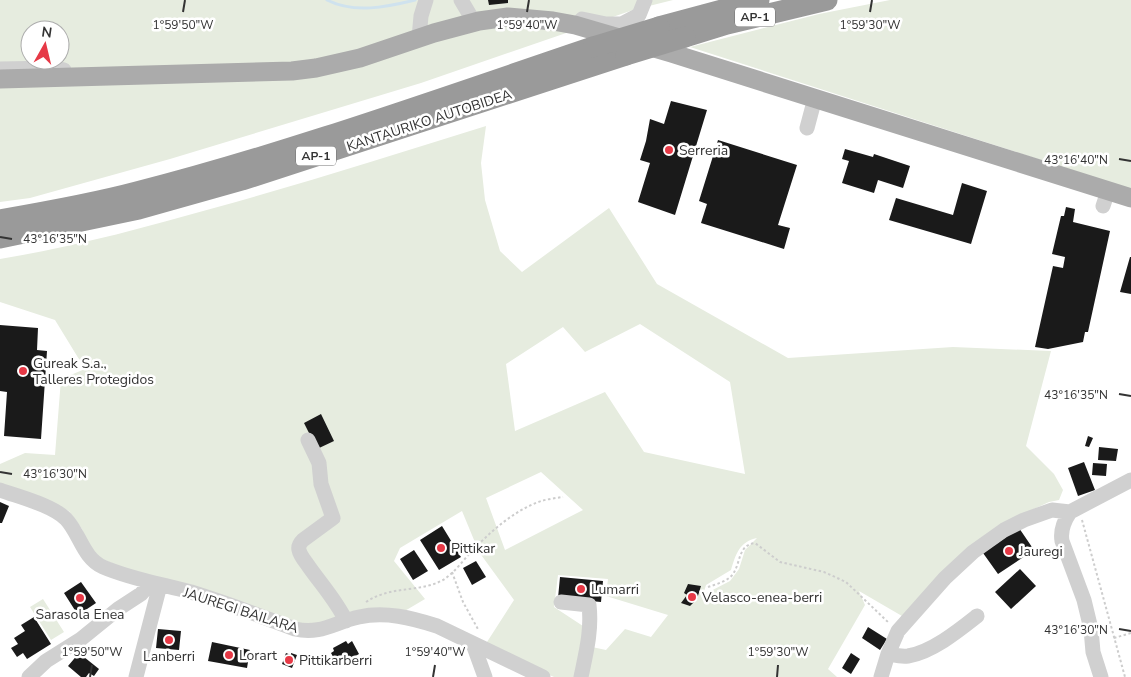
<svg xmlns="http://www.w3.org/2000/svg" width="1131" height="677" font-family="'Nunito Sans',sans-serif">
<rect width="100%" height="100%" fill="#fff"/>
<path fill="#e6ecdf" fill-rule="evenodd" d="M0,0H673L633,10L421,83L170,159L30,198L0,202ZM30,30H60V60H30Z
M890,0H1131V189L690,47L819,14Z
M486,126L481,163L485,200L500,251L522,272L609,208L657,284L788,358L953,347L1051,351L1026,446L1054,474L1063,490L1059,500L1049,502L1008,521L902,616L859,591L865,605L828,669L837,677H586L592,647L606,650L625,629L651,637L668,615L606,596L608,579L558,575L554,607L586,628L576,677H554L495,651L487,642L514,600L479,552L462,511L400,548L394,561L425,599L403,612L314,626L298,624L128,570L100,558L87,543L82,529L69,511L40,498L0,484V464L25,453L55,455L61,379L85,369L55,320L0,302V259C73,247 143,228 214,208C305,183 396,154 486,126ZM640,324L730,382L745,474L644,452L605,392L515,431L506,364L563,327L585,352ZM541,472L583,510L505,550L486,498ZM757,538L745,550L739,569L730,581L703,595L706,585L731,570C736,554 739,542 757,538Z
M43,599L64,632L51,640L30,607Z"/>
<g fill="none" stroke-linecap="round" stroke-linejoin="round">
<path stroke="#cfe2ee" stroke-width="3" d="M327,0C354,14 387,7 415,0"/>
</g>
<path fill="#1a1a1a" d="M488,0H508V3L489,5Z
M671,101L707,110L675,215L638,202L650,163L640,160L646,141L650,119L664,124Z
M718,140L797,165L778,225L790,228L784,249L701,223L707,204L699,201Z
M845,149L873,157L874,154L910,166L903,188L878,180L874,193L842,183L849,161L842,159Z
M962,183L987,191L971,244L889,220L896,198L953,215Z
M1066,207L1075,209L1073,222L1110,231L1088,332H1085L1083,342L1048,349L1035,347L1053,266L1063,268L1065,257L1052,254L1061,216H1064Z
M1130,257H1131V294L1120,292Z
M0,325L38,328L37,350L47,351L41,439L4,436L7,392L0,391Z
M321,414L334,441L317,449L304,423Z
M1088,436L1093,438L1089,447L1085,446Z
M1099,447L1118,449L1116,461L1098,460Z
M1084,462L1095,490L1078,496L1068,468Z
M1093,463L1107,464L1106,476L1092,475Z
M0,502L9,506L2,523H0Z
M442,526L461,557L439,570L420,540Z
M1019,528L1034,550L998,574L983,553Z
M414,550L428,571L413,580L400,559Z
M476,561L486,577L472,585L463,568Z
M1020,569L1036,586L1011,609L995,592Z
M560,577L603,581L601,602L558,598Z
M81,582L96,603L78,615L64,593Z
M688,584L701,586L697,599L690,606L681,603L687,595L684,593Z
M34,617L51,644L27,659L23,653L17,657L11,648L18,644L14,638L25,631L21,625Z
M868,627L887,639L880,650L862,638Z
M158,629L181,631L179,650L156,648Z
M346,641L348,644L352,641L359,654L338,666L331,653L334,651L333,648Z
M212,642L250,650L247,668L208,661Z
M79,653L99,669L94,676L89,673L86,677H81L68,666Z
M286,653L291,655V653L297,655L292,668L282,664Z
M851,653L860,659L851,674L842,668Z"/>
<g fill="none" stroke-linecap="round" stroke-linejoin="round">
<path stroke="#cdcdcd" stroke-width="2" stroke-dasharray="2.5 2.5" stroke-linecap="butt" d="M1082,520L1125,677
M452,572L463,602L479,631
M708,587C717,584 728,581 733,574C741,562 738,545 755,543L780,562L824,572L846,582L889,623
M366,602C392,585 419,593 443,580C453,574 462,562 470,553C490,532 513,511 541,501C548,499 556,498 563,497
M1114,638L1131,633"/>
<path stroke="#d0d0d0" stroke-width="15" d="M461,0L474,22
M582,19L606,24H622L639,15L645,0
M419,38L421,16L426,0
M0,69L56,68L64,70
M807,128L815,98
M1103,206L1108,191
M308,440L319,463L321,484L333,518L303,540C300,543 298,546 299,550C300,555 304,560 307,564C320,583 336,600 346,621
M0,490C19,497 52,505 66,519C80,534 83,558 103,567C131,579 161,584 191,592C226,603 261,616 295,629C321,635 335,622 359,617C385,611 412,618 437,626L543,677
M1070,512C1064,521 1060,530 1062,541L1084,600L1091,629L1093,652L1101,677
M561,602L589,605C592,630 586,653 581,677
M473,644L485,677
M888,654C894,655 901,657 908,656C932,652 958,631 977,616
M29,677L46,661L81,639L118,609L141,594L151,583
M136,677L160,585
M881,677L888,654L898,631L945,578L973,552L1004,530L1024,520L1052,510L1070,512L1131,480"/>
<path stroke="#ababab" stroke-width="19" d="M0,79L292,71L316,68L360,58L434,33L479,21L508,17L553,21L575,25L671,53L1131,198"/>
<path stroke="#9a9a9a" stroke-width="21" d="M659,27L759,0
M685,37L727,24L827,0
M0,220C46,212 92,204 137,192C292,152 442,98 593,47
M0,238L139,209L242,180L626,55"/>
<path stroke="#9a9a9a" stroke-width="21" d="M593,47L659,27
M626,55L685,37"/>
</g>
<path fill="none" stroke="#333" stroke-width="2" d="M183,12L185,0M527,12L529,0M870,12L872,0M1119,159L1131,161M0,237L12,239M1119,394L1131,396M0,472L12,474M1119,629L1131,631M90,677L92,665M433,677L435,665M777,677L778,665"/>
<g fill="#e63946" stroke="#fff" stroke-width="2">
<circle cx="669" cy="150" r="5"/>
<circle cx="23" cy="371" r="5"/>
<circle cx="441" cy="548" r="5"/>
<circle cx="1009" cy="551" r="5"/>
<circle cx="581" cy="589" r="5"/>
<circle cx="692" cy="597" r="5"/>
<circle cx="80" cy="598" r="5"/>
<circle cx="169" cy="640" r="5"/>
<circle cx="229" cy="655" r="5"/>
<circle cx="289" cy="660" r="5"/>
</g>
<g text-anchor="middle" stroke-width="5" stroke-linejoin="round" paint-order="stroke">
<g fill="#fff" stroke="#707070" stroke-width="1">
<rect x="735" y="7.5" width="40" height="19" rx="4"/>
<rect x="296" y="146.5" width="40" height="19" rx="4"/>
</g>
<g font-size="12" font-weight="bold" fill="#333">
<text x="755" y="21">AP-1</text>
<text x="316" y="160">AP-1</text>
</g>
<g font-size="14" fill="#333" stroke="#fff">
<text transform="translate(429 120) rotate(-18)" y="5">KANTAURIKO AUTOBIDEA</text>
<text transform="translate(241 610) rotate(18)" y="5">JAUREGI BAILARA</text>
</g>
<g font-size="14" fill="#333" stroke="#fff" text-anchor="start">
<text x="679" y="155">Serreria</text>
<text x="33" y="368">Gureak S.a.,<tspan x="33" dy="16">Talleres Protegidos</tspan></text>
<text x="451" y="553">Pittikar</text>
<text x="1019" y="556">Jauregi</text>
<text x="591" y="594">Lumarri</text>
<text x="702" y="602">Velasco-enea-berri</text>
<text x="80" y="619" text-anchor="middle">Sarasola Enea</text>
<text x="239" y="660">Lorart</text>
<text x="169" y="661" text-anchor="middle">Lanberri</text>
<text x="299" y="665">Pittikarberri</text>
</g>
</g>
<g font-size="12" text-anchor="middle" fill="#333" stroke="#fff" stroke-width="5" stroke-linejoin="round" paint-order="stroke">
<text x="183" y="29">1°59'50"W</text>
<text x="527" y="29">1°59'40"W</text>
<text x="870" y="29">1°59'30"W</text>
<text x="1076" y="164">43°16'40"N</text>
<text x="55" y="243">43°16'35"N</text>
<text x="1076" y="399">43°16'35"N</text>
<text x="55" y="478">43°16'30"N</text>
<text x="1076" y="634">43°16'30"N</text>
<text x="92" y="656">1°59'50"W</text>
<text x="435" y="656">1°59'40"W</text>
<text x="778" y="656">1°59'30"W</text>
</g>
<g transform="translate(45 45) rotate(8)"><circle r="24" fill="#ffffff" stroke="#adadad"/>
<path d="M0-4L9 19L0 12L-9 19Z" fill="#e63946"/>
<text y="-8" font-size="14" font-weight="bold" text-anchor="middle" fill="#333333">N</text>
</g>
</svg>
